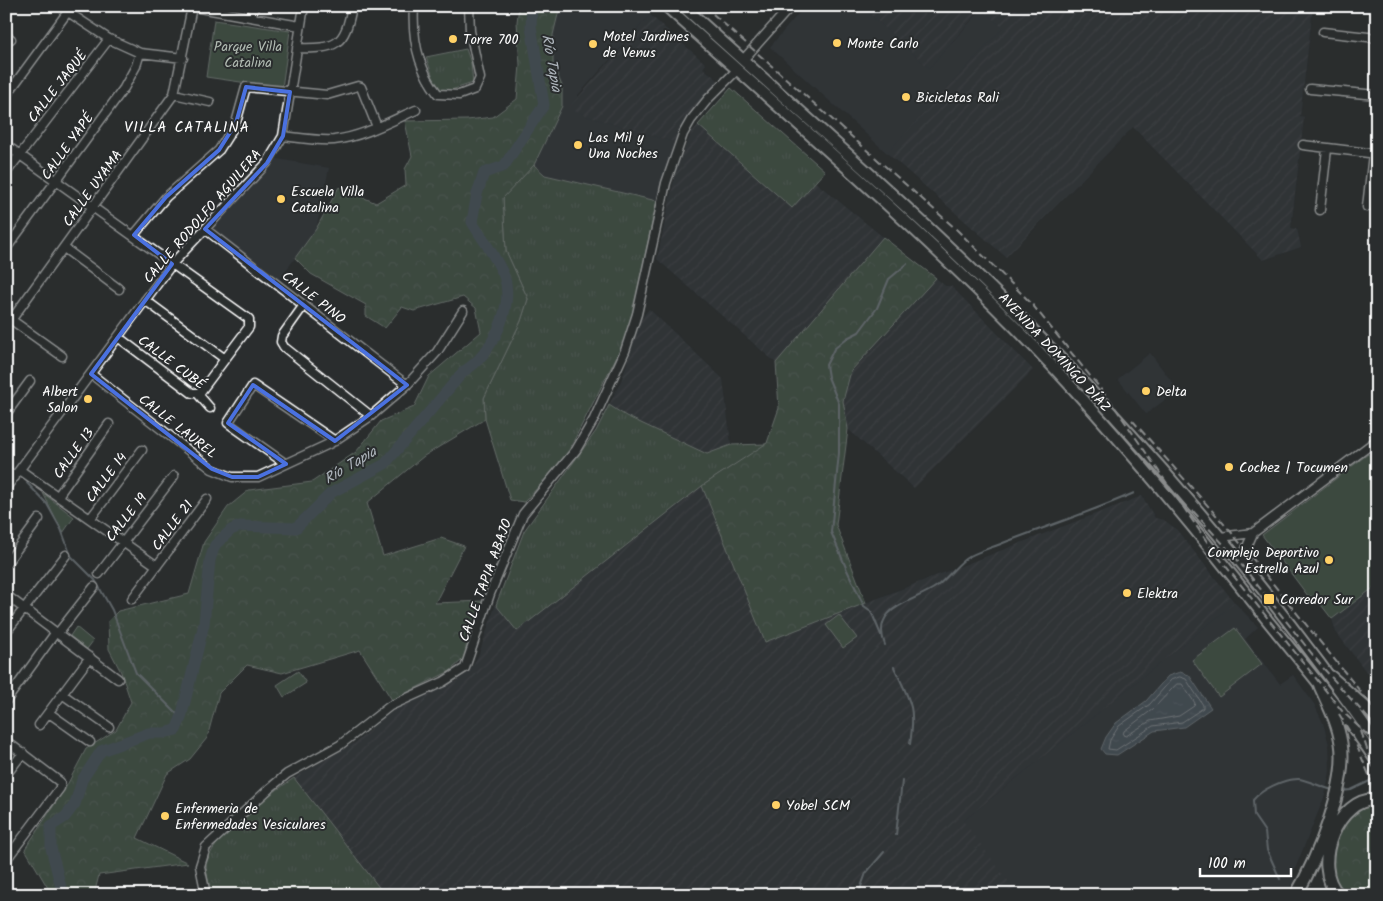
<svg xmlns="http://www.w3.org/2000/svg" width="1383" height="901" font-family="Kalam,sans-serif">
<defs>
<pattern id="industrial-furrows" width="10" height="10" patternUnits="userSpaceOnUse" patternTransform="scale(1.25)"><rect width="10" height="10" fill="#393c42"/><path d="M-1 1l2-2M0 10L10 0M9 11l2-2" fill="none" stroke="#4d5055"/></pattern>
<pattern id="grass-tufts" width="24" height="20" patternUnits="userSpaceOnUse" patternTransform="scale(1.25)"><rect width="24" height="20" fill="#536a57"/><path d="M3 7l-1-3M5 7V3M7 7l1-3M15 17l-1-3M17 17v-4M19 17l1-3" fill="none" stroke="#6d8070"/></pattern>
<pattern id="forest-crowns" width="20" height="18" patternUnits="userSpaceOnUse" patternTransform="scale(1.25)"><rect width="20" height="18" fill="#536a57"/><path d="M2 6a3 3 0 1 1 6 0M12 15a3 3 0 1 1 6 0" fill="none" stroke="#6d8070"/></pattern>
<pattern id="water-ripples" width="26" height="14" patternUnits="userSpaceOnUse" patternTransform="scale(1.25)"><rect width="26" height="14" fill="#5b6a77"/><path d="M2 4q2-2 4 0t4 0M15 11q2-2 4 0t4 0" fill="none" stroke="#74808b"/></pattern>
</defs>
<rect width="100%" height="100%" fill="#2a2d2e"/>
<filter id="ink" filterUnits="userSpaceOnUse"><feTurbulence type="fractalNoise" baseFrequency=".02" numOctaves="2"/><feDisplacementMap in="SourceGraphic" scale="10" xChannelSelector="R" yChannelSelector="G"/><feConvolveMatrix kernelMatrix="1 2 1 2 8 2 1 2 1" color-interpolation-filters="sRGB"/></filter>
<g filter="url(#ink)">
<path fill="#393c42" d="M560,6H640L650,15L578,95L580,112L586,116L674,142L657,201L545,175L534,165L562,106V86L553,64V35Z
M805,6H861L929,68L982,9L1003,28L887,153L770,47Z
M277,159L329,168L316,229L279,280L211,229Z
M1150,353L1178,390L1146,414L1118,379Z
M1235,603L1258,627L1245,639L1280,684L1293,675L1314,704L1323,723L1329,745L1330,771L1325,795L1292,876L1294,881L1290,888L1286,889L1282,895H1019L962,822Z"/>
<path fill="url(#industrial-furrows)" d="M861,6H1313L1300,116L1304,117L1291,228L1297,229L1301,247L1263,260L1133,127L1006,257L887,153L1003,28L981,9L929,68Z
M650,15L706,64L703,68L719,81L695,107L674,142L586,116L580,112L567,110Z
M698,125L792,208L815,182L883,237L776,363L657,259L676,170L692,131Z
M936,278L945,286H951L1033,370L914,488L848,429L843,401L851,371Z
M649,309L723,379L731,445L707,454L626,416L609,405L622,379L641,319Z
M702,486L765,642L1142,496L1155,518L1164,520L1176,529L1235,603L963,821L1019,895H385L294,778L356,742L386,716L406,703L457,681L470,671L479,654L496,604L517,630Z
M1377,585V686L1336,632L1332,619Z"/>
<path fill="url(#grass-tufts)" stroke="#a9b4ab" d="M466,49L471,63L473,83L448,91L437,89L426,57Z
M731,88L825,171L792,208L698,125Z
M534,165L545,175L657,201L632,316L621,348L564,460L524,502L510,500L485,419L484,398L521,321L528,299L506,251L503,197Z
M609,405L626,416L707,454L731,445L767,444L702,486L517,631L496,605L524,531L596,431Z
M294,778L385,895H212C210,886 204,869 207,861C217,832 269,795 294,778Z"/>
<path fill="url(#forest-crowns)" stroke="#a9b4ab" d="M519,6H560L553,35V64L562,86V106L534,165L503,198L506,251L528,299L521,321L484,398L485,419L424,456L367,503L383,556L441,538L464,546L435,603L484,601L463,659L450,671L392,700L360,650L282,673L247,665L219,693L207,738L190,759L167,774L137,838L188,863L99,875L94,895H52L25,849L66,787L86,749L116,730L131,702L121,672L109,649L108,621L118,611L189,594L204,542L228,507L249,490L312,482L356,452L381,421L414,407L429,376L481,332L476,308L463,297L414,311L402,307L385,328L366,316V305L311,274L295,258L316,229L339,187L376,203L406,185L405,169L412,156L405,121L467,120L493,117L517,99L520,65L517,22Z
M883,237L936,278L851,371L843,401L848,429L836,525L866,603L765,642L702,486L767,443L779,408L776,363Z
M1377,803V895H1345C1322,876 1331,827 1354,811C1360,806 1370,805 1377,803Z"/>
<path fill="#536a57" stroke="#a9b4ab" d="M214,20L290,31L282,88L206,77Z
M1368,454L1377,465V585L1332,619L1315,597L1308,596L1262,535Z
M43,493L74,517L63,533Z
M839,615L857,638L843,648L826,625Z
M76,627L93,641L87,649L70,636Z
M1235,628L1262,664L1219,697L1192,660Z
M298,671L306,683L284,697L277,685Z"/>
<path fill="url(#water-ripples)" stroke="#9da6ad" d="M1180,672L1189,675L1211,708L1184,727L1154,731L1117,755L1105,754L1101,749L1106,737L1116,723L1146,701L1168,676Z"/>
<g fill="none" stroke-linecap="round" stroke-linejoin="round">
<path stroke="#bdc3c9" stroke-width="1" d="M1180,677L1186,679L1203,705V708L1182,722L1153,726L1116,750L1108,749L1110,740L1119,726L1150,704L1171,680Z
M1177,684H1182L1195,703L1194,706L1179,716L1150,721L1126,736L1123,735L1124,731L1153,709Z"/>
<path stroke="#9da6ad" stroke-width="2" d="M27,483L47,504L61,529L71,556L95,580L112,610L136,673L181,718
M881,635L871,611L864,606L847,570L831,532L839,453V404L828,377L826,365L834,349L847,338L859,332L877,308L889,279L907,264
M885,645C870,606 913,603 937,586C947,578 955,567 965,559C975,552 991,548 1003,543C1047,526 1091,512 1134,493
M894,667C910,701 916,706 910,744
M1342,791L1351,790L1374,779
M896,835L902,781
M1280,879L1267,850L1265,832L1254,816L1253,800C1262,789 1284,779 1298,779C1306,779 1323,788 1333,790
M858,895L866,873L884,852"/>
<path stroke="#5b6a77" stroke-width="11" d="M63,895L51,848V826L65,817L75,804L82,780L101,751L149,733H164L176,730L181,718L204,624L210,560L215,545L231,530L240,526L296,528L331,493L385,464L464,371C491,356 515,307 504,276C497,258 482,239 472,222L477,194L484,173L504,166L544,105L531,26L532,6"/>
<g stroke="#fff" stroke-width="11">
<path id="minor" d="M188,6L300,26
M414,6C412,38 418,69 438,94L459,95L475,89L480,78L470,31L469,6
M68,12L109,39L140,53L183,58
M252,17L254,6
M1323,32L1377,38
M6,36L11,39
M297,48C336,49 345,46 352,6
M743,60L791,6
M1310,89L1377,95
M174,94L210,102
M6,96L72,6
M283,136C300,138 317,141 334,140C362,137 391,121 416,110
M6,145L249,319V327L201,391L197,393
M1303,145L1377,154
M6,173L109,39
M1367,207L1373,154
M1320,210L1327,149
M205,229L407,385
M134,235L166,197L219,150L236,123L246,87L327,95L358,86L361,87L377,127
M64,248L119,289
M6,249L124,88L136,66L140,53
M145,300L225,359
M304,305L282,336L281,342L284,347L371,416
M6,316L62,356
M12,319L174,94L192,7
M118,337L192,393H197L210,408
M91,374L212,469L232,477H258L331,443L371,416L407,385L437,352L463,311
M6,414L30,381
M286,464L228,423L253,385L335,441
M6,470L15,477
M20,470L157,566
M6,488L172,264L267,163L283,136L304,6
M58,496L109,424
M90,519L142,450
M1220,537L1253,533
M6,564L39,519
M1244,566L1246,549L1253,533L1377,440
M99,574L174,476
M6,595L118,679
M132,599L207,499
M6,632L66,555
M58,633L94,587
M62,694L109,727
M6,701L56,632
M49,713L90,742
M39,725L90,657
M6,741L60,782V788L6,860
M6,775L23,753
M206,895L200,866L206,847L270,788L287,774L340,745L390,706L443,682L465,668L490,594L523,514L576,450L594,419L625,351L637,314L666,183L683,134L691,120L708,99L737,70"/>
</g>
<g stroke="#fff" stroke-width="14">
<path id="major" d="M666,6C784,112 904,215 1016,328C1106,420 1189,520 1268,621C1305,667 1344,712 1377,762
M683,6C797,110 915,210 1024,321C1152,451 1272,592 1377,743"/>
</g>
<g stroke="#fff" stroke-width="15">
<path id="highway" d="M1331,677L1377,718
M1296,895C1317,859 1348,784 1341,743C1338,723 1328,704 1320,686
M1339,895C1309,866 1339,795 1377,800"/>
</g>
<use href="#minor" stroke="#2a2d2e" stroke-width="8"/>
<use href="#major" stroke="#2a2d2e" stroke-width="10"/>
<use href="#highway" stroke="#2a2d2e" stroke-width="11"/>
<path stroke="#fff" stroke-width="2" stroke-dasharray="8 4" stroke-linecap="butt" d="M704,6L956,229L1031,303L1112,403L1212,549L1343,712L1377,744
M1132,420L1231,532L1377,712
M1193,511L1236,558L1324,669L1377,728
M1339,714L1353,737L1377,794
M1361,731L1373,767"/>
</g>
</g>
<path d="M0 0H1383V901H0ZM246,87L290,92L283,136L267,163L205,229L407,385L335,441L253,385L228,423L286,464L258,477H232L212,469L91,374L172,264L134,235L166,197L219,150L236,123Z" fill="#2a2d2e" fill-opacity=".55" fill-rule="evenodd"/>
<path fill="none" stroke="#4a71e0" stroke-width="4" stroke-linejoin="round" d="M246,87L290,92L283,136L267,163L205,229L407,385L335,441L253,385L228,423L286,464L258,477H232L212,469L91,374L172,264L134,235L166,197L219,150L236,123Z"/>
<g fill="#ffd166" stroke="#2a2d2e" stroke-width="2">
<circle cx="453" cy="39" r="5"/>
<circle cx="837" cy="43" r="5"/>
<circle cx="593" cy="44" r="5"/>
<circle cx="906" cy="97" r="5"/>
<circle cx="578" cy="145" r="5"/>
<circle cx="281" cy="199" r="5"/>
<circle cx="1146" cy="391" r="5"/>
<circle cx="88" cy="399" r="5"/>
<circle cx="1229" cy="467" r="5"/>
<circle cx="1329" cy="560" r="5"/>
<circle cx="1127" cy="593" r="5"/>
<rect x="1263" y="593" width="12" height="12" rx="2.5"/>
<circle cx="776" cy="805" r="5"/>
<circle cx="165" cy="816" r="5"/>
</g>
<g text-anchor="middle" stroke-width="4" stroke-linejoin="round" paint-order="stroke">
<g font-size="14" fill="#fff" stroke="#2a2d2e" text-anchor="start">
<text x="603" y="41">Motel Jardines<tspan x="603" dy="16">de Venus</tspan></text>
<text x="463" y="44">Torre 700</text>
<text x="847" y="48">Monte Carlo</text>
<text x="916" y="102">Bicicletas Rali</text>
<text x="588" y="142">Las Mil y<tspan x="588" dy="16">Una Noches</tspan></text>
<text x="291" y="196">Escuela Villa<tspan x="291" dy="16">Catalina</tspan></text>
<text x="78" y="396" text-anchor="end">Albert<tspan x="78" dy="16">Salon</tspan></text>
<text x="1156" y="396">Delta</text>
<text x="1239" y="472">Cochez | Tocumen</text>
<text x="1319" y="557" text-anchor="end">Complejo Deportivo<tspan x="1319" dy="16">Estrella Azul</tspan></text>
<text x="1137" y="598">Elektra</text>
<text x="1280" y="604">Corredor Sur</text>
<text x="786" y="810">Yobel SCM</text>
<text x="175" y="813">Enfermeria de<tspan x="175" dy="16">Enfermedades Vesiculares</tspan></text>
</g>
<g font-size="14" fill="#b2bcb3" stroke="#2a2d2e">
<text x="248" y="51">Parque Villa<tspan x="248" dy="16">Catalina</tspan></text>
</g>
<g font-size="14" fill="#fff" stroke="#2a2d2e">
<text transform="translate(57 86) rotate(-52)" y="5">CALLE JAQUÉ</text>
<text transform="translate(67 146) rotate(-54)" y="5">CALLE YAPÉ</text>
<text transform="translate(92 188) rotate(-54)" y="5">CALLE UYAMA</text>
<text transform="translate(202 216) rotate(-49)" y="5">CALLE RODOLFO AGUILERA</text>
<text transform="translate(314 297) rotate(38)" y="5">CALLE PINO</text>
<text transform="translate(1055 352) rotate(47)" y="5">AVENIDA DOMINGO DÍAZ</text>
<text transform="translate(172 362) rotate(37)" y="5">CALLE CUBÉ</text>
<text transform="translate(178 426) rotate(38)" y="5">CALLE LAUREL</text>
<text transform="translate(73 453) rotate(-54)" y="5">CALLE 13</text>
<text transform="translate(106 477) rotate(-53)" y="5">CALLE 14</text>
<text transform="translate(126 517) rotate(-52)" y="5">CALLE 19</text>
<text transform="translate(172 525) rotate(-53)" y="5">CALLE 21</text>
<text transform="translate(485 580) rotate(-70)" y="5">CALLE TAPIA ABAJO</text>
</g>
<g font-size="15" font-style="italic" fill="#adb4bb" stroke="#2a2d2e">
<text transform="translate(552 63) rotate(80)" y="5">Río Tapia</text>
<text transform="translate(350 465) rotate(-31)" y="5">Río Tapia</text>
</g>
<g font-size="15" letter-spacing="1" fill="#fff" stroke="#2a2d2e">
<text x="187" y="132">VILLA CATALINA</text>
</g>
</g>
<rect width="1383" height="901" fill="none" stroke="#2a2d2e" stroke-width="25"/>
<rect x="12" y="12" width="1358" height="876" fill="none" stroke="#fff" stroke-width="2" filter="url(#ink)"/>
<path d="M1200 868v8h91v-8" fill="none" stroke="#ffffff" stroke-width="2.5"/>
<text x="1208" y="868" font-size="15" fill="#ffffff" stroke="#2a2d2e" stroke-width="4" paint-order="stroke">100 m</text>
</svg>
